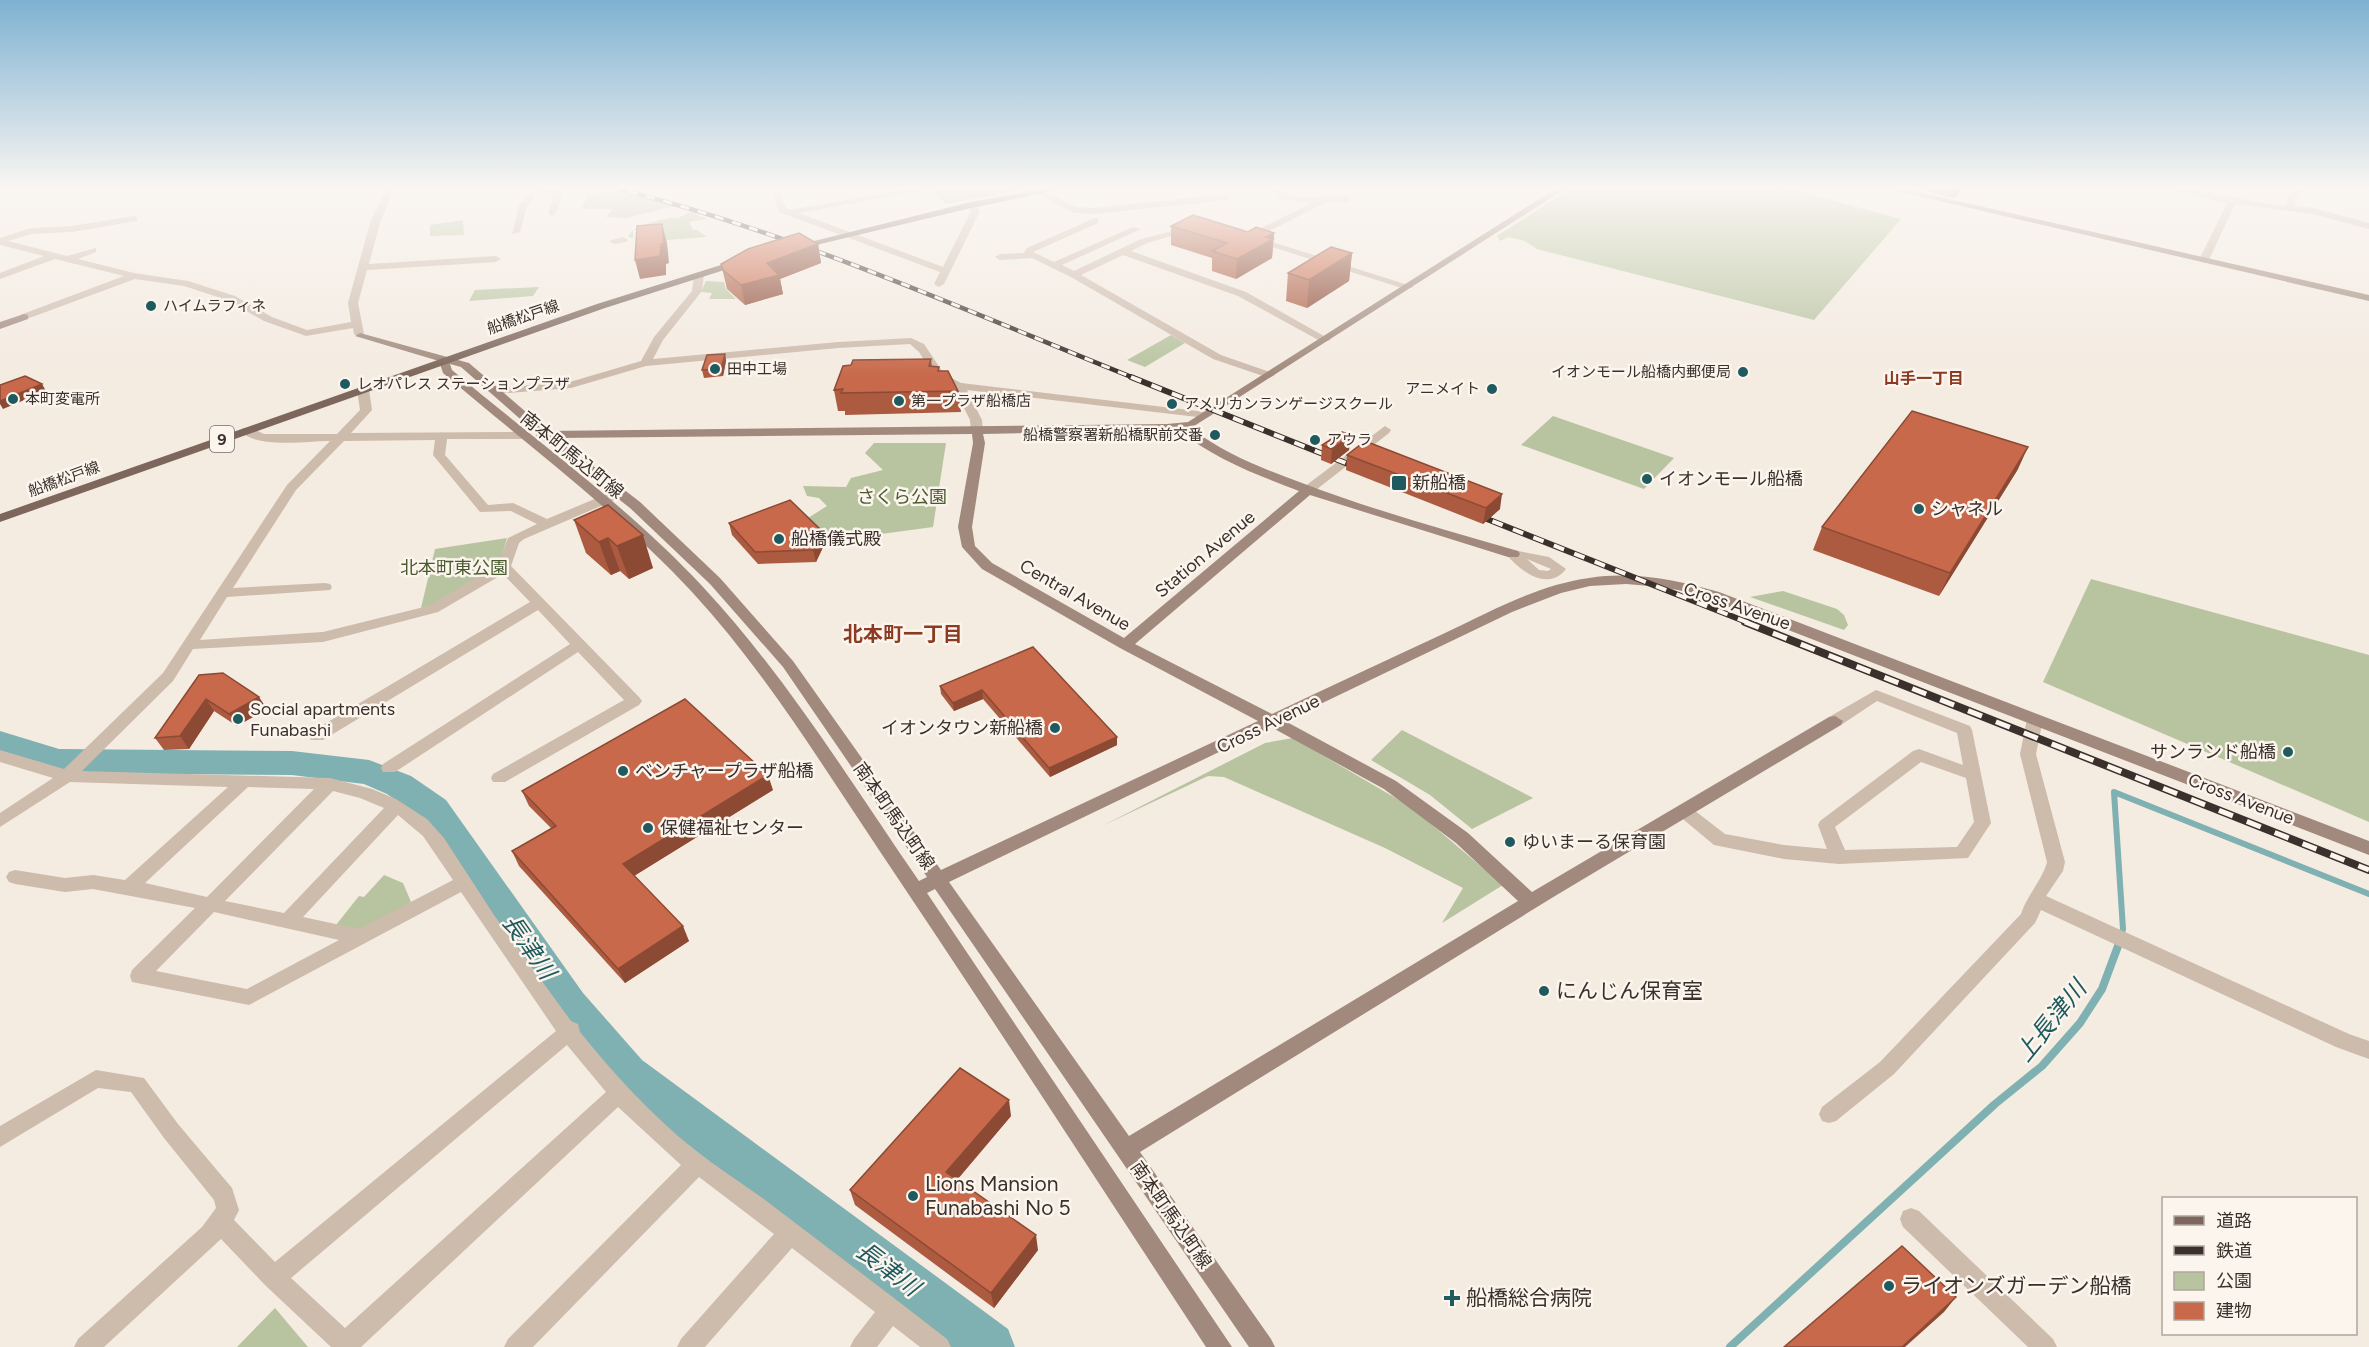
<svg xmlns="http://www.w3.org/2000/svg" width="2369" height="1347" font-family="Figtree,'Noto Sans JP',sans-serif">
<rect width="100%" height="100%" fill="#f4ebe1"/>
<path fill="#b8c4a0" d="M951,187H1023L1024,189L946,204L931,191Z
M1573,187H1783L1901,219L1814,320L1537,249L1525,241L1508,237L1500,241L1497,236Z
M620,191L676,206L626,218L606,217L613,209H582L588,194Z
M691,212L707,219L689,222L693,230H697L707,237L666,240L655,228L633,230V238L628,237C634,224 656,222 669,218C672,217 675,219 678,218C682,217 687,213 691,212Z
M463,220L464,235L430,236V225Z
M706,281L724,282L726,289L736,299H709L712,293L701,292Z
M539,287L533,296L469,301L475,290Z
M1171,335L1185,343L1145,367L1127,360Z
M1553,416L1674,458L1644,489L1521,445Z
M874,443H946L933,527L829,541L808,518L827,506L819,498L807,496L803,486L846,487L851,478L883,470L865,453Z
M507,538L499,567L435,605L421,608L435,549Z
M2091,579L2369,655V822L2043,682Z
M1783,591L1837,609L1844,615L1848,625L1844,630L1750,597Z
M1402,730L1533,798L1472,829L1430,795L1371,760Z
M1293,738L1411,807L1503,885L1442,923L1463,888L1385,848L1224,777L1208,776L1102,826L1265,743Z
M384,875L403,883L411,902L364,933L336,925L359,896L364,897Z
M275,1308L308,1347H237Z"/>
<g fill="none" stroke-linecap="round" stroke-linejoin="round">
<path stroke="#7fb0b2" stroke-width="6" d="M2120,940L2123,929L2114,792L2369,894"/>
<path stroke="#7fb0b2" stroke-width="8" d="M1730,1347L1995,1104L2042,1066L2080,1023L2102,989L2121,938"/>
<path fill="#7fb0b2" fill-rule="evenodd" d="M0,731L59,749L292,751L369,760L411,776L446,800L583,993L642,1060L1008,1329L1015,1347H949L612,1086L555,1017L422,818L387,794L364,784L292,775L59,773L0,755Z"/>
<path fill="#cdbbac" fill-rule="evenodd" d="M387,187H395L380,223L369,264L496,256L501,259L496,262L367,270L358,303L364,334L359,337L354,334L353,328L306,336L264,321L227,300L184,286L135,279L24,320L20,319V315L124,276L55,259L0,279V273L44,256L0,245V238L31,228L72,226L134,216L137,217V221L72,232L32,234L8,241L67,256L96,248V252L78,259L134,273L188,281L235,296L272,317L307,330L351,322L348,303L370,223Z
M528,187L554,188L563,195L556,213L552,216L548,213L554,196L540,191L527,206L520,232L512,234L519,206L532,190Z
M770,187H778L786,208L789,210L923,187H944L799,213L943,267L971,211L967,205L974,203L980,211L944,284L939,287L934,284L940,272L779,212Z
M1025,187H1036L1076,207L1094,208L1226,194L1230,197L1226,200L1094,214L1074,213Z
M1264,187H1274L1295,197L1347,196L1351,199L1347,202H1327L1257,237L1414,287L1405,289L1250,240L1243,241V237L1312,203L1281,199Z
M2155,187C2199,187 2242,201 2286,206L2288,195L2299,187H2309L2295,198V206L2313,208L2369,223V229L2313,214L2235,204L2209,260L2204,263L2199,260L2227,203Z
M1095,218L1098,219V223L1033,252L1054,262L1133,227L1141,229L1062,265L1074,271L1141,239L1192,226V230L1147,243L1131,251L1246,292L1331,340L1322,342L1238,296L1123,255L1081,275L1221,355L1273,373L1275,375L1269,378L1213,359L1071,277L1032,258L1000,260L995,257L1000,254L1024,253L1027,248Z
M623,237L628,240L626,242L614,244L609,241Z
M699,272L704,275L702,291L663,340L653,359L838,342L911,338L924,344L944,374L961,383L1206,412L1212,415L1206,418L967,390L982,420L983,431L977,435L971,431L970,420L954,388L934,376L919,352L910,344L838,348L646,366L571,388L494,394L488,391L494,388L570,382L641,361L654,337L692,291L694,275Z
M363,387L369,390L372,410L351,433L525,432L527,435L521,439H447L445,455L488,505L513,503L547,519L616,490H624V496L524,539L519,543L511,566L639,697L642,701L639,705L505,782H493L491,778L493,774L624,700L578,652L395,772H383L381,768L383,764L570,644L538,610L323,740H311L309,736L311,732L530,602L503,574L438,612L323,642L193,649L173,681L82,771L330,778L372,789L396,799L427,819L444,838L494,915L571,1021L578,1024L580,1032C615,1075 651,1115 695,1150C719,1169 748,1187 773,1206C831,1250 889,1294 947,1339L951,1347H920L893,1326L877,1347H850L854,1339L875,1312L792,1248L705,1347H677L681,1339L774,1234L699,1177L533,1347H504L508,1339L681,1165L618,1107L361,1347H331L266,1286L221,1239L104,1347H74L78,1339L202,1227L216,1208L214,1200L164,1138L131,1092L98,1088L0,1147V1126L96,1070L144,1078L178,1124L232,1188L239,1210L234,1220L275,1262L556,1031L461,892L249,1005L132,982L130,976L132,970L195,908L93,889L65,892L15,884L9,882L6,877L9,872L15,870L65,878L93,875L125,880L228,787L70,782L0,827V813L53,778L0,762V750L64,769L163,673L287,485L330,441C307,441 256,449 241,431L243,428H251L264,434H337L360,410L357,390ZM435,440L433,455L480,512L511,511L537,524L508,538L498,565L428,606L323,632L200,640L227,597L330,590L332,587L330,584L325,583L233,588L296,490L344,441ZM248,787L314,789L207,897L145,883ZM333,791L360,798L384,808L284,913L225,901ZM398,815L423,836L453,880L359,929L303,917ZM214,912L339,940L247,989L156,971ZM567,1045L606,1092L345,1328L291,1278Z
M1385,426L1391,430L1389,433L1312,493H1304V487Z
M1513,550L1549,557L1566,569C1548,592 1521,572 1506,554ZM1527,559L1551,569L1548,571L1539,570Z
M1876,690L1970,726L1972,730L1991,823L1968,858L1839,864L1784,859L1714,845L1678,815L1676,811L1678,807H1690L1725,834L1784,845L1827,849L1818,825L1820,821L1913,751L1919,749L1963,765L1957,733L1877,701L1841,725H1829L1827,721L1829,717ZM1921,762L1966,778L1974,822L1957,847L1845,850L1835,827Z
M2035,714L2043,719L2036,754L2065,862L2063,871L2046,896L2349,1034L2369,1041V1059L2336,1047L2041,910L2035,923L1894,1074L1836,1121L1829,1123L1822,1121L1819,1114L1822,1107L1880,1062L2021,914C2027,895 2043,879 2047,862L2020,754L2027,719Z
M1911,1208L1919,1211L2053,1339L2057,1347H2028L1903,1227L1900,1219L1903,1211Z"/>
<path fill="#a18a7d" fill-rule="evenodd" d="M1558,187H1568L1191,428C1224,454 1264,469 1302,483C1373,510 1445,530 1518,551L1520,554L1518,557H1508L1310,495L1135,644L1272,714C1329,687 1387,660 1445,633C1491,611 1538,585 1589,578C1633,571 1677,580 1719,592L2369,841V855L1693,593L1662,587L1626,584L1590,586L1561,593L1512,612L1285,721L1396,781L1468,833L1532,892L1829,717L1835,716L1843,721L1841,725L1555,896L1140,1152L1271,1339L1275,1347H1249L935,889L927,893L1232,1347H1206C1097,1181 990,1015 879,850C820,762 764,670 692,592C617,511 527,445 443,373L439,361L355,336L360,333L469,363L548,431L1167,424L1188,422ZM450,364L461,367L536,433L537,438L542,439L630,508L710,584L783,667L927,877L919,881C850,781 786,676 703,587C628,506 536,441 452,370ZM1179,430C1214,459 1257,475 1299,491L1124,638L992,563L975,546L972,527L985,443L983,434ZM972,434L973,443L958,527L962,547L982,569L1120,648L1258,721L941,870L793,661L720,578L640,502L557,438ZM1271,727L1384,789L1456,843L1518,901L1129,1136L949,882Z
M1880,187H1896L2369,295V301Z
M24,314L28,315V319L0,329V322Z"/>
<path fill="#7d675c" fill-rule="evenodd" d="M1053,187H1072L971,208L795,250L790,247L971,202Z
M740,259L743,260V264L605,308L0,522V514L597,304Z"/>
<g stroke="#3b302b" stroke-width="4.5">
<path id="rail-far2" d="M611,187C792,232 962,309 1134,378"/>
</g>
<g stroke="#3b302b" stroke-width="6">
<path id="rail-far1" d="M1131,377L1363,470
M1472,513L1749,623"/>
</g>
<g stroke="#3b302b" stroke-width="8">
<path id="rail" d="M1745,622L2369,870"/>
</g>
<use href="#rail-far2" stroke="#fbf5ee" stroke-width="3" stroke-dasharray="9" stroke-linecap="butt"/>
<use href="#rail-far1" stroke="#fbf5ee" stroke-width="4" stroke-dasharray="11" stroke-linecap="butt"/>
<use href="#rail" stroke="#fbf5ee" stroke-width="5" stroke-dasharray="15" stroke-linecap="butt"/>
</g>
<path fill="#ac5a40" d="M1927,187H1965L1954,198L1926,191Z
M1171,226L1274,233L1272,258L1236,279L1212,271V258L1171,245Z
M818,244L821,263L780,279L783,294L745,305L727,289L721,264Z
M1352,253L1349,281L1307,308L1286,301L1288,273Z
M725,354L726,361L723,376L704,378L702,370Z
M931,359L932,367H939V371L958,391L961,412L845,415V411H838L834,390Z
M1351,435L1349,450L1331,464L1321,460L1322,445Z
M1347,455L1500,509L1483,524L1346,470Z
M2018,469L1939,596L1813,550L1822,527Z
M608,505L653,568L629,579L620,571L611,575L586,553L574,520Z
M729,523L825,543L816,562L758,564L732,535Z
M1033,647L1117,737V745L1050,777L983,699L954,711L941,694L940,686Z
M199,675L267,709L237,726L214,711L189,749L164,750L155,738Z
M773,790L634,876L689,941L625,983L519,866L512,851L551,828L529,806L522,791Z
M1011,1116L957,1180L1038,1250L994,1308L855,1205L850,1190Z"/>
<path fill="#8c4a34" d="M1958,187H1965L1954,198Z
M662,224L667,243L669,263L666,264V275L640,279L635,260Z
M1274,233L1272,258L1236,279L1237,259L1266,237Z
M818,244L821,263L780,279L783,294L745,305L741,285L767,263Z
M1352,253L1349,281L1307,308L1309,280Z
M725,354L726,361L723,376L721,369Z
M42,384L46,391L3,409L0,404V401Z
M1351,435L1349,450L1331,464L1332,449Z
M2028,447L2018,469L1939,596L1950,573Z
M1502,494L1500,509L1483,524L1486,508Z
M823,532L825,543L816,562L813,550Z
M643,535L653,568L629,579L617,546Z
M608,538L620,571L611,575L599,542Z
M982,690L983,699L954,711L953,703Z
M259,697L267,709L237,726L229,714Z
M206,699L214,711L189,749L180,736Z
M1117,737V745L1050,777L1049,768Z
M768,775L773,790L629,879L623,864Z
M683,926L689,941L625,983L618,969Z
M1009,1100L1011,1116L950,1188L946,1172Z
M1036,1235L1038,1250L994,1308L991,1293Z
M1956,1297L1944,1312L1905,1347H1902Z"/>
<path fill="#c8694b" stroke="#8c4a34" stroke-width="1.5" d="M1193,215L1248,232L1256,227L1274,233L1266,237L1273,239L1237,259L1212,251L1227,243L1171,226Z
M662,224L664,244H661L660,256L635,260L637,226Z
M799,233L818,244L767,263L779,275L741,285L723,270L721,264L748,249Z
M1331,247L1352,253L1309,280L1288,273Z
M725,354L721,369L702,370L707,355Z
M931,359L929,366L939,367L938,371H948L958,391L841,393L843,389L834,390L843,366L851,365L853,360Z
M25,376L42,384L0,401V385Z
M1912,411L2028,447L1950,573L1822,527Z
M1342,432L1351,435L1332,449L1322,445Z
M1365,441L1502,494L1486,508L1347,455Z
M790,500L823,532L813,550L755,552L729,523Z
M608,505L643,535L617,546L608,538L599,542L574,520Z
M1033,647L1117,737L1049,768L982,690L953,703L940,686Z
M223,673L259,697L229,714L206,699L180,736L155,738L199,675Z
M685,699L768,775L623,864L683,926L618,969L512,851L556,826L522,791Z
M960,1068L1009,1100L946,1172L1036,1235L991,1293L850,1190Z
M1902,1246L1956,1297L1902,1347H1784Z"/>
<linearGradient id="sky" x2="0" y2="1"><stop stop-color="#7eb2d2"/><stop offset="0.5" stop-color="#faf6f2"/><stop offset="1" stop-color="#faf6f2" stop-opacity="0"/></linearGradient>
<rect width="2369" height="376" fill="url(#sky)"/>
<g fill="#1f5a5e" stroke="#fbf5ee" stroke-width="2">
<circle cx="151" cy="306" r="6"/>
<circle cx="715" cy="369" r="6"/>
<circle cx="1743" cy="372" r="6"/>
<circle cx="345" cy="384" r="6"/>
<circle cx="1492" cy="389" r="6"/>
<circle cx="13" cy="399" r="6"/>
<circle cx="899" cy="401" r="6"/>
<circle cx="1172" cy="404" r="6"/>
<circle cx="1215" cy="435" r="6"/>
<circle cx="1315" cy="440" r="6"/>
<circle cx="1647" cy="479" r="6"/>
<rect x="1391" y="475" width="16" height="16" rx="3"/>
<circle cx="1919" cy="509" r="6"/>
<circle cx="779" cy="539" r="6"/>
<circle cx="238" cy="719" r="6"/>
<circle cx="1055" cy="728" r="6"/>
<circle cx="2288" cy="752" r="6"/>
<circle cx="623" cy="771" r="6"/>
<circle cx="648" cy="828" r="6"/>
<circle cx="1510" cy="842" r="6"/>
<circle cx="1544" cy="991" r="6"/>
<circle cx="913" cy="1196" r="6"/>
<circle cx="1889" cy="1286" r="6"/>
<path d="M1449 1289h6v6h6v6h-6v6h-6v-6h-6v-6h6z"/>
</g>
<g text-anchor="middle" stroke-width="5" stroke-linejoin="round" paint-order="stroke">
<g font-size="15" fill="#3b302b" stroke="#fbf5ee" text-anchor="start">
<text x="163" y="311">ハイムラフィネ</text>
<text x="727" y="374">田中工場</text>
<text x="1731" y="377" text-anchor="end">イオンモール船橋内郵便局</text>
<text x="357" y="389">レオパレス ステーションプラザ</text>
<text x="1480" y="394" text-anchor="end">アニメイト</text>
<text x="25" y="404">本町変電所</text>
<text x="911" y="406">第一プラザ船橋店</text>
<text x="1184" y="409">アメリカンランゲージスクール</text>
<text x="1203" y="440" text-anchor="end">船橋警察署新船橋駅前交番</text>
<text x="1327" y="445">アウラ</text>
</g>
<g font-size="15" fill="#3b302b" stroke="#fbf5ee">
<text transform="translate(523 317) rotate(-19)" y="5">船橋松戸線</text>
<text transform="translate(64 479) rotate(-20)" y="5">船橋松戸線</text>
</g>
<g font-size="16" font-weight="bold" fill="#8c3b22" stroke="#fbf5ee">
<text x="1924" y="384">山手一丁目</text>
</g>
<rect fill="#fbf5ee" stroke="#756b66" stroke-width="1.5" x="210" y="426" width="24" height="26" rx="4.5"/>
<g font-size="16" font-weight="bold" fill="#3b302b">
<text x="222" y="445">9</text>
</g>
<g font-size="18" fill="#3b302b" stroke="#fbf5ee">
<text transform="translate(572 455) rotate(39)" y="6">南本町馬込町線</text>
<text transform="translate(1205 554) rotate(-40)" y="6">Station Avenue</text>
<text transform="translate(1075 595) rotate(30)" y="6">Central Avenue</text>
<text transform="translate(1737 606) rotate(19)" y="6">Cross Avenue</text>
<text transform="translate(1268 724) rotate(-26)" y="6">Cross Avenue</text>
<text transform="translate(2241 799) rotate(21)" y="6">Cross Avenue</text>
<text transform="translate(894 816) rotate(55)" y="6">南本町馬込町線</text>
<text transform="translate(1171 1215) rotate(55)" y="6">南本町馬込町線</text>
</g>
<g font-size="18" fill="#3b302b" stroke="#fbf5ee" text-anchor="start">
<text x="1659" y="485">イオンモール船橋</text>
<text x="1412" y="489">新船橋</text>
<text x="1931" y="515">シャネル</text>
<text x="791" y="545">船橋儀式殿</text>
<text x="250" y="715">Social apartments<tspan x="250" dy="21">Funabashi</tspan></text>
<text x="1043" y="734" text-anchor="end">イオンタウン新船橋</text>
<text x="2276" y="758" text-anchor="end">サンランド船橋</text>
<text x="635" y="777">ベンチャープラザ船橋</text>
<text x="660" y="834">保健福祉センター</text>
<text x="1522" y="848">ゆいまーる保育園</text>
</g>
<g font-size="18" fill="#4a5a2e" stroke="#fbf5ee">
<text x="902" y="503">さくら公園</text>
<text x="454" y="574">北本町東公園</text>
</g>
<g font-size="20" font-weight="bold" fill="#8c3b22" stroke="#fbf5ee">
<text x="903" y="641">北本町一丁目</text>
</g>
<g font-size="21" fill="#3b302b" stroke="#fbf5ee" text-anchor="start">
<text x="1556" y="998">にんじん保育室</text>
<text x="925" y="1191">Lions Mansion<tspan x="925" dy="24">Funabashi No 5</tspan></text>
<text x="1901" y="1293">ライオンズガーデン船橋</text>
<text x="1466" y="1305">船橋総合病院</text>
</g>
<g font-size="24" font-style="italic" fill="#1f5a5e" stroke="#fbf5ee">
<text transform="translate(529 947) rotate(55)" y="8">長津川</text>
<text transform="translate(2051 1021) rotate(-51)" y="8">上長津川</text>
<text transform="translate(888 1269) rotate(37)" y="8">長津川</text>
</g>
</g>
<rect x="2162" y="1197" width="195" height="138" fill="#fbf5ee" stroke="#aea6a0" stroke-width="1.5"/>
<rect x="2174" y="1216" width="30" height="9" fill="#7d675c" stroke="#aea6a0" stroke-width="1.5"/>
<text x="2216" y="1227" font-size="18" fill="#3b302b">道路</text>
<rect x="2174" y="1246" width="30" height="9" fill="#3b302b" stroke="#aea6a0" stroke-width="1.5"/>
<text x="2216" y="1257" font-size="18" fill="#3b302b">鉄道</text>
<rect x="2174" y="1272" width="30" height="18" fill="#b8c4a0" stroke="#aea6a0" stroke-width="1.5"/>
<text x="2216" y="1287" font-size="18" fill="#3b302b">公園</text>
<rect x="2174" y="1302" width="30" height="18" fill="#c8694b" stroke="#aea6a0" stroke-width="1.5"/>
<text x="2216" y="1317" font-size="18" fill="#3b302b">建物</text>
</svg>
